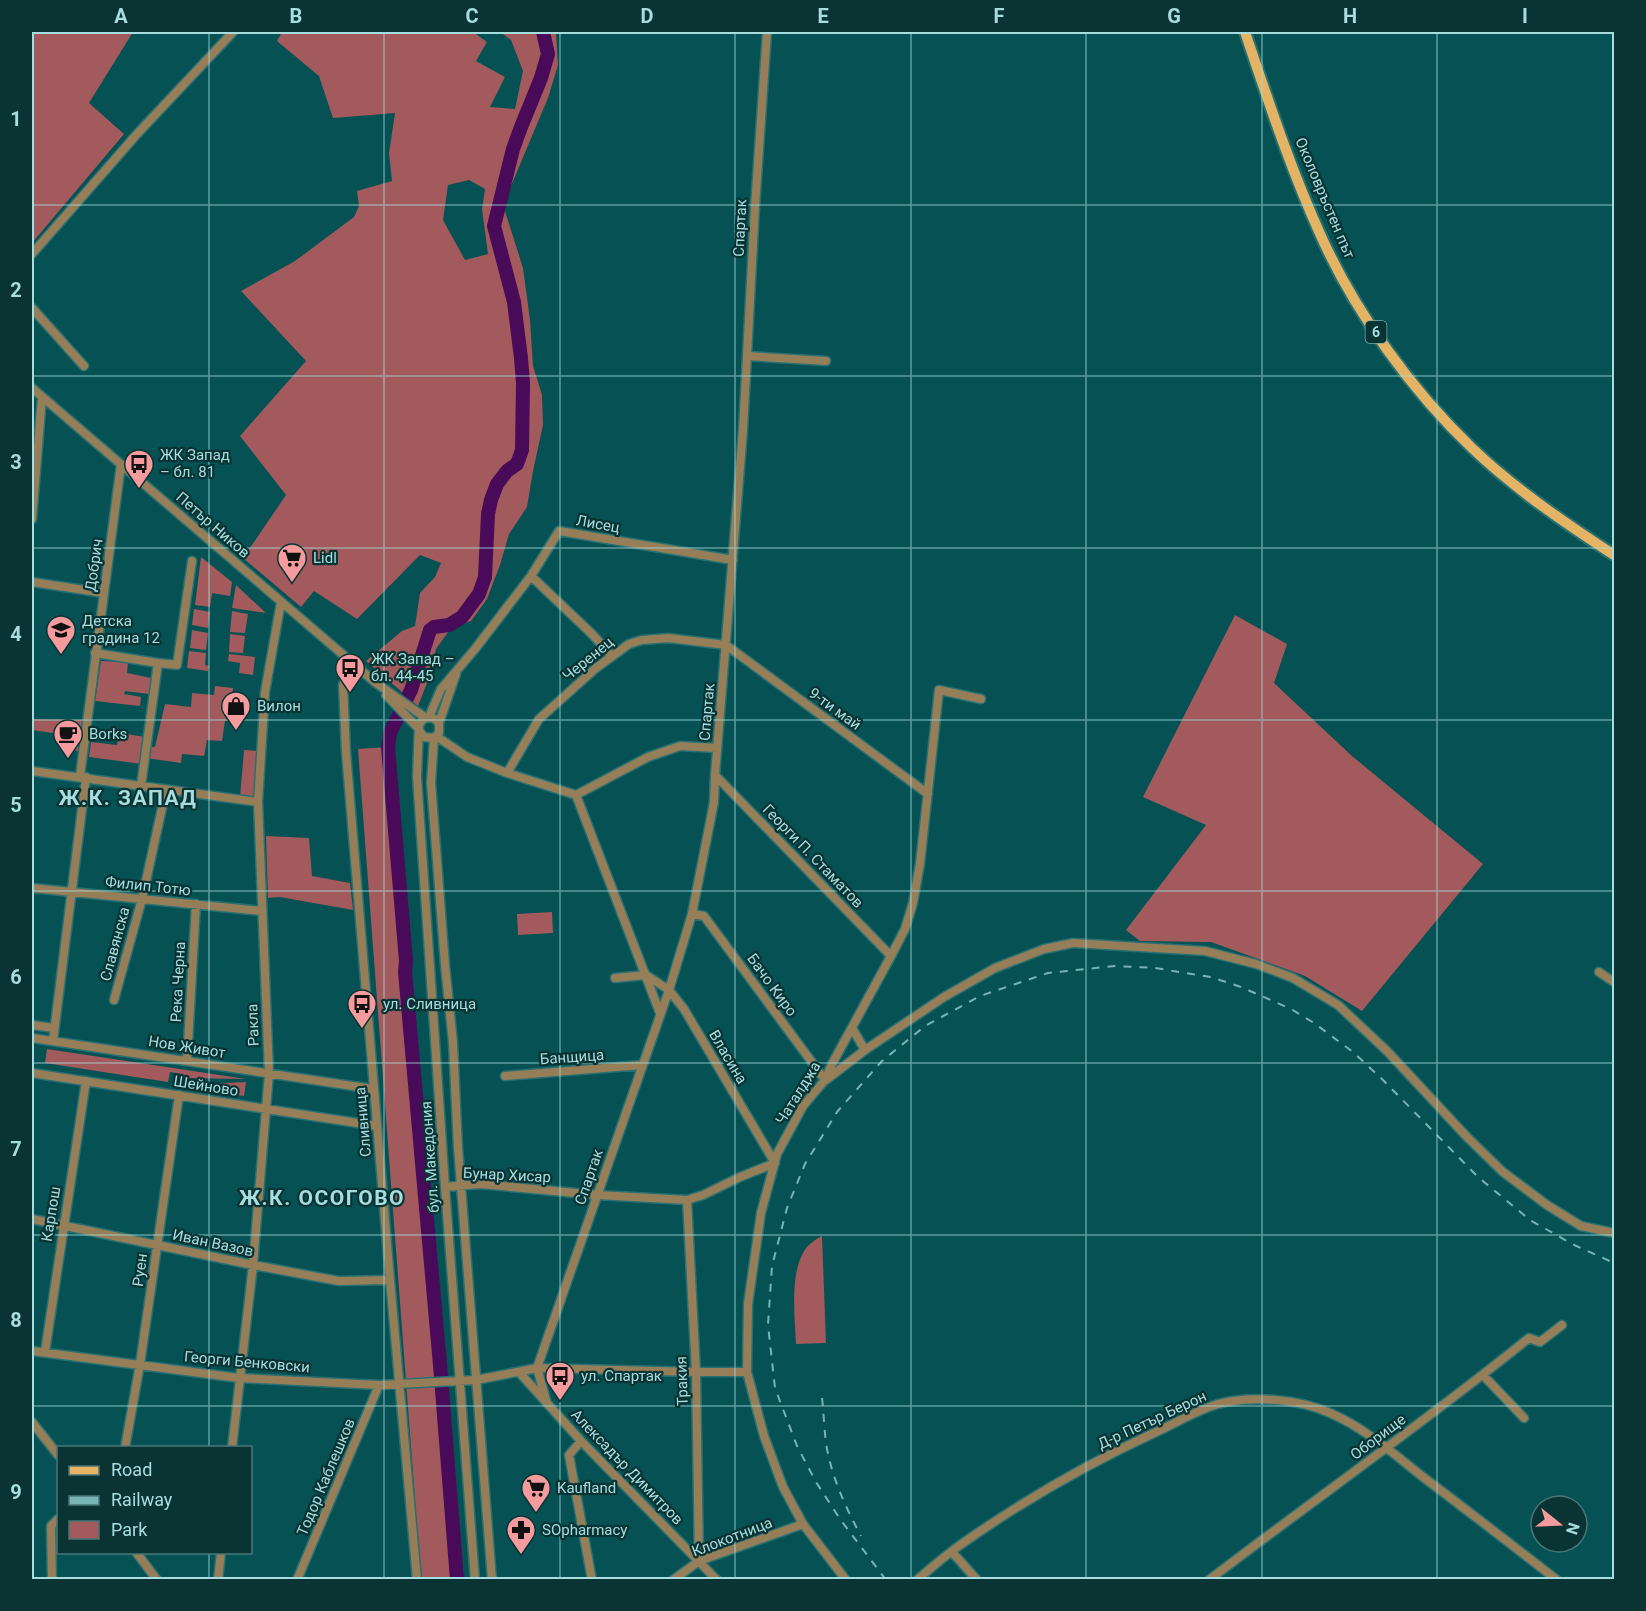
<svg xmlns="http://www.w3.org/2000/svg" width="1646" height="1611" font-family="Roboto,sans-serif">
<rect width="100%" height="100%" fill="#055153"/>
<path fill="#a35a5c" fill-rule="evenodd" d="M32,32H133L89,103L124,134L32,243Z
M282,32H473L487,42L476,61L505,77L490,107L515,109L523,71L511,40L500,32L556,33L558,65L548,98L503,205L523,268L530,320L533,366L542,395L543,425L533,471L527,507L509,534L500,565L487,599L471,621L451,628L436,649L427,683L418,706L366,661L402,631L415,626L420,593L435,577L441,563L420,555L357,619L314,591L301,607L243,558L286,495L240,436L306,361L241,291L295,261L354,217L359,206L357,191L392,181L389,153L395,113L333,118L319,76L277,41ZM469,180L485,189L482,209L488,254L465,260L443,220L448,185Z
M201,557L232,582L230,596L212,593L210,607L195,605Z
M236,585L266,613H267L232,608Z
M194,609L210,612L208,628L192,625Z
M232,611L248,614L245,633L230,632Z
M1235,615L1287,644L1274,683L1352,756L1483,864L1362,1011L1305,976L1211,942L1140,941L1126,930L1206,825L1143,797Z
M192,630L208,633L206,650L190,648Z
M230,634L245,636L243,653L229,652Z
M189,651L206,653L205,665L209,666L208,671L187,668Z
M229,654L255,657L253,675L239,673L240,663L228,661Z
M101,661L128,662L127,673L151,678L149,694L125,691L124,694L141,697L140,706L95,701Z
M215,686L233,688L229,721H225L222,741L207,740L204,756L182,754L181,763L146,758L148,747H155L165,704L191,707L192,693L214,695Z
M32,719L83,720L78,751L59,747V734L32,730Z
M119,733L146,737L142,764L89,757L91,742L117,745Z
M388,747L457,1579H421L358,749Z
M244,750L259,751L255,798L240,797Z
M266,836L309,838L312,876L350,883L353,910L280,897L268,898Z
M552,912L553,933L518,935L517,914Z
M47,1049L246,1079L183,1078V1074L170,1072L168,1082L45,1063Z
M246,1082L244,1096L205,1090L206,1084Z
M822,1236L826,1343L796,1344C795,1318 790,1279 802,1255C806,1246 814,1240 822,1236Z"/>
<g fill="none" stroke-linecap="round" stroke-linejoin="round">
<path stroke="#490a59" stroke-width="14" d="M457,1580L440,1365L405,972L406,961L388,747L390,733L411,690L430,630L434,627L449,625L462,617L479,594L485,577L488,514L491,500L497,484L507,471L517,464L522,450L523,383L521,358L514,302L494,226L513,149L521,127L541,78L548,54L543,32"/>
<g stroke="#297072" stroke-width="11">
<path id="minor" d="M32,254L137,134L233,32
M32,308L84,366
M747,356L826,361
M32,388L376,683L426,718
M32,519L42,397
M531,576L592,634L612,656
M32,582L104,593
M95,653L158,663
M355,665L345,679L343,685L346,752L390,1280L417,1580
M386,695L419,729
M429,717L441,689L475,649L531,576L559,531L733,560
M439,723L456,674
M420,732L424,737L434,738L439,733V723C433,715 423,716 419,725L417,777L445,1187L475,1580
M436,736L467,757L507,773L576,795
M434,738L431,783L445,965L453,1043L458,1148L492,1580
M32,771L258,802
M507,773L539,719L596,668L629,644L642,640L668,638L726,645L928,794
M715,775L891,956
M80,776L121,464
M141,786L158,663L177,665L192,561
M576,795L660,1013
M576,795L648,757L680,746L717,748
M32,888L262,911
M692,914L704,916L825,1080
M1599,972L1614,982
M615,978L646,975
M114,1000L142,899L166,790
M32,1025L54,1028
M852,1028L865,1050
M32,1038L373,1089
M53,1041L86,777
M187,1061L196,904
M32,1073L377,1126
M505,1076L642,1065
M826,1080L865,1050L944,997L995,968L1044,949L1073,943L1205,951L1256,964L1293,978L1338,1005L1387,1051L1467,1137L1503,1172L1547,1205L1581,1226L1614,1233
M445,1187L480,1184L597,1195L687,1200L703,1195L740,1177L775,1163L684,1009L669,990L646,975
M687,1200L696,1372L699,1561
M32,1219L253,1265L339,1281L390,1280
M32,1351L239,1378L379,1385L476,1380L537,1368L696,1372H747
M45,1352L86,1081
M537,1368L669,990L692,914L714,802L715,775L743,430L755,207L767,32
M537,1368L546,1400
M519,1372L581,1441L717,1580
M1483,1375L1524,1418
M32,1422L58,1455
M581,1441L569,1455L592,1580
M125,1448L140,1364L179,1095
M232,1448L253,1265L269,1073L258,802L265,692L281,602
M136,1552L157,1580
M952,1552L977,1580
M52,1580L51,1526L58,1519
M218,1580L221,1552
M297,1580L379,1385
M673,1580L699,1561L803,1524
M846,1580L803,1524L783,1487L764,1436L747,1372L748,1304L761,1213L777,1154L803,1106L825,1080L832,1064L891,956L905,929L913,903L920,864L939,690L981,699
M917,1580C932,1567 947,1554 963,1543C1023,1501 1089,1463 1156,1432C1176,1423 1197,1410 1218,1404C1251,1395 1299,1399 1330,1413C1365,1428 1394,1454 1423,1477C1468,1511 1512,1545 1557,1580
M1209,1580C1315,1499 1425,1422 1529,1338L1540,1342L1562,1325"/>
</g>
<g stroke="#297072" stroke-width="14">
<path id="major" d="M1245,32C1268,100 1291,170 1321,236C1355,312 1412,391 1473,449C1515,489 1565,523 1614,555"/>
</g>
<use href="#minor" stroke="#967e59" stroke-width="8"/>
<use href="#major" stroke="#e4b363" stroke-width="10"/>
<path stroke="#78b4b6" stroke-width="2" stroke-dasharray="8 8" stroke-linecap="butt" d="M822,1398C824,1414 824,1432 827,1449C833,1480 846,1508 861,1536
M886,1580L840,1519L816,1482L797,1446L775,1388L768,1325L772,1266L787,1208L805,1164L837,1112L882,1061L925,1026L980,996L1048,973L1115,966L1155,968L1186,973L1211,977L1241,987L1291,1009L1314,1023L1353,1052L1382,1079L1478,1177L1530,1220L1572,1244L1614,1263"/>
</g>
<path fill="none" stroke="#a8dddf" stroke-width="1.5" stroke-opacity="0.55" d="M209,32V1448M384,32V1580M560,32V1580M735,32V1580M911,32V1580M1086,32V1580M1262,32V1580M1437,32V1580M32,205H1614M32,376H1614M32,548H1614M32,720H1614M32,891H1614M32,1063H1614M32,1235H1614M32,1406H1614M209,1552V1580"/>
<defs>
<g id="bus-pin" transform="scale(1.5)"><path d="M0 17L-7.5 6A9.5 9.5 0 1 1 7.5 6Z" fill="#f59b9d" stroke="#0a3334"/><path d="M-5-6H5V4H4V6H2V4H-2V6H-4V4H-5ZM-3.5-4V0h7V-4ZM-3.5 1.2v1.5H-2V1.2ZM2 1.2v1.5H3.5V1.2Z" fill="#111"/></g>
<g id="supermarket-pin" transform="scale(1.5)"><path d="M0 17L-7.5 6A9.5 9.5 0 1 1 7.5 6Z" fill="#f59b9d" stroke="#0a3334"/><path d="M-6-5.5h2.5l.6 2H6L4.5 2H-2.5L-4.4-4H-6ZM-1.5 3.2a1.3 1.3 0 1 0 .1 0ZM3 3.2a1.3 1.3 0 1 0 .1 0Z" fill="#111"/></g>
<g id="school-pin" transform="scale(1.5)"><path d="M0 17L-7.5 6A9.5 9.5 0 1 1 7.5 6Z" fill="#f59b9d" stroke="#0a3334"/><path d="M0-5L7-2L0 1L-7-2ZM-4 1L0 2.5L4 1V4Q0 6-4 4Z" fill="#111"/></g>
<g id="shop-pin" transform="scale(1.5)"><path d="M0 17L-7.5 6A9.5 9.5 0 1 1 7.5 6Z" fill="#f59b9d" stroke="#0a3334"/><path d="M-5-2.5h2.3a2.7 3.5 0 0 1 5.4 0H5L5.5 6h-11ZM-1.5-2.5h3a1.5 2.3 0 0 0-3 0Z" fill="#111"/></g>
<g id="cafe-pin" transform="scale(1.5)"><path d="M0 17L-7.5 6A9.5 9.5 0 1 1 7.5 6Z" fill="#f59b9d" stroke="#0a3334"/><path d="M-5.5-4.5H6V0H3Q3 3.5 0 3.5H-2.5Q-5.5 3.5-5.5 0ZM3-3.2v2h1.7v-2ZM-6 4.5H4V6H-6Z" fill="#111"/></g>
<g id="pharmacy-pin" transform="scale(1.5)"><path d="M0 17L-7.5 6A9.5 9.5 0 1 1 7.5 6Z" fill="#f59b9d" stroke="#0a3334"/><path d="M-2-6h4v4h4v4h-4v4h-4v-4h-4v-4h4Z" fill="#111"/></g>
</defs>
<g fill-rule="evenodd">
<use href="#bus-pin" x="139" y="464"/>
<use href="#supermarket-pin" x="292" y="558"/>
<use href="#school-pin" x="61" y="630"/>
<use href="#bus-pin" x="350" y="668"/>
<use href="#shop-pin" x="236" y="706"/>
<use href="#cafe-pin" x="68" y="734"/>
<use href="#bus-pin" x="362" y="1004"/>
<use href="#bus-pin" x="560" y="1376"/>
<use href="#supermarket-pin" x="536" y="1488"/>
<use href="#pharmacy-pin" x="521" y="1530"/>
</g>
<g text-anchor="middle" stroke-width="4.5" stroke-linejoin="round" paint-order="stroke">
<rect fill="#0a3334" stroke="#79aaac" stroke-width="1.5" x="1365.5" y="321" width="21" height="22" rx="4.5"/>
<g font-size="14" font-weight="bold" fill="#a8dddf">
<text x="1376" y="337">6</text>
</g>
<g font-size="15" fill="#a8dddf" stroke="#0a3334">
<text transform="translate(1325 198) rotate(67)" y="5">Околовръстен път</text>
<text transform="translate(740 228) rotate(-87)" y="5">Спартак</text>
<text transform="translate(598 524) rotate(10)" y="5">Лисец</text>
<text transform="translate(213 525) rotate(41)" y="5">Петър Ников</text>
<text transform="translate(94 565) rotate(-82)" y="5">Добрич</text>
<text transform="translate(588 659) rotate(-39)" y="5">Черенец</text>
<text transform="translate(835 709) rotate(36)" y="5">9-ти май</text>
<text transform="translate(707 712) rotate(-85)" y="5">Спартак</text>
<text transform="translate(813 856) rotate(46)" y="5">Георги П. Стаматов</text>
<text transform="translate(148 886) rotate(6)" y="5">Филип Тотю</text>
<text transform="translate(115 944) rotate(-75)" y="5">Славянска</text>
<text transform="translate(178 982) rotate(-87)" y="5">Река Черна</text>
<text transform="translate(772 985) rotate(54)" y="5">Бачо Киро</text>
<text transform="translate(253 1025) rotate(-92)" y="5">Ракла</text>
<text transform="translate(187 1047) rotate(9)" y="5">Нов Живот</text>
<text transform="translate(572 1057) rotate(-4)" y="5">Банщица</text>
<text transform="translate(728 1057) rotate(59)" y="5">Власина</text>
<text transform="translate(206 1086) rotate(9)" y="5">Шейново</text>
<text transform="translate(798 1093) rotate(-58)" y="5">Чаталджа</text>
<text transform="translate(363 1122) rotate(-95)" y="5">Сливница</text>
<text transform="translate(430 1157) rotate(-94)" y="5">бул. Македония</text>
<text transform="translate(507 1175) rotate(3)" y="5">Бунар Хисар</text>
<text transform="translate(589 1177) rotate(-71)" y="5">Спартак</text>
<text transform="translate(51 1214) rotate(-81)" y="5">Карпош</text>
<text transform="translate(213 1243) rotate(12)" y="5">Иван Вазов</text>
<text transform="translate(140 1270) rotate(-82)" y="5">Руен</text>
<text transform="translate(247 1362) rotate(5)" y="5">Георги Бенковски</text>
<text transform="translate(682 1381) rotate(-92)" y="5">Тракия</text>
<text transform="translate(1152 1420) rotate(-25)" y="5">Д-р Петър Берон</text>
<text transform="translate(1378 1437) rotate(-37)" y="5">Оборище</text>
<text transform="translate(627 1467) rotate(46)" y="5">Алексадър Димитров</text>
<text transform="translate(326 1477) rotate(-67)" y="5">Тодор Каблешков</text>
<text transform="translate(732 1537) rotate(-21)" y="5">Клокотница</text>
</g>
<g font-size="15" fill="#a8dddf" stroke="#0a3334" text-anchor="start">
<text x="160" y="460">ЖК Запад<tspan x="160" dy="17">– бл. 81</tspan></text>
<text x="313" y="563">Lidl</text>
<text x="82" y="626">Детска<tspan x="82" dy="17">градина 12</tspan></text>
<text x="371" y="664">ЖК Запад –<tspan x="371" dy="17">бл. 44-45</tspan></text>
<text x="257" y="711">Вилон</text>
<text x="89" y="739">Borks</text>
<text x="383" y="1009">ул. Сливница</text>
<text x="581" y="1381">ул. Спартак</text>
<text x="557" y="1493">Kaufland</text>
<text x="542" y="1535">SOpharmacy</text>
</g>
<g font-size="21" font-weight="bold" letter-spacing="1.5" fill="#a8dddf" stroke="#0a3334">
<text x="128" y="805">Ж.К. ЗАПАД</text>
<text x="322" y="1205">Ж.К. ОСОГОВО</text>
</g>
</g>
<rect width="1646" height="1611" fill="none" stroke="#0a3334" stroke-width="66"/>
<rect x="57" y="1446" width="195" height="108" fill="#0a3334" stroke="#497778" stroke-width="1.5"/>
<rect x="69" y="1466" width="30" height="9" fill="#e4b363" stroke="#497778" stroke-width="1.5"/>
<text x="111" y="1476" font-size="18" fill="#a8dddf">Road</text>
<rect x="69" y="1496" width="30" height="9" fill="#78b4b6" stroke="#497778" stroke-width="1.5"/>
<text x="111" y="1506" font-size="18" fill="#a8dddf">Railway</text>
<rect x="69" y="1521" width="30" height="18" fill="#a35a5c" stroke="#497778" stroke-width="1.5"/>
<text x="111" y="1536" font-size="18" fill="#a8dddf">Park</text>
<g transform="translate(1559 1524) rotate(108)"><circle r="28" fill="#0a3334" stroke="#497778" stroke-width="1.5"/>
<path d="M0-4.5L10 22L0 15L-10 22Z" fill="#f59b9d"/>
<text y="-9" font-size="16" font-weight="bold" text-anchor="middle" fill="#a8dddf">N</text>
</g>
<rect x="33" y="33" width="1580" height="1545" fill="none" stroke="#a8dddf" stroke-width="2"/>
<g font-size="20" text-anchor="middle" font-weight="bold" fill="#a8dddf">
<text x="121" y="23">A</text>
<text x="296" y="23">B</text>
<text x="472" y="23">C</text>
<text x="647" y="23">D</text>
<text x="823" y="23">E</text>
<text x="999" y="23">F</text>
<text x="1174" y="23">G</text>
<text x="1350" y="23">H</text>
<text x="1525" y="23">I</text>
<text x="16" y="126">1</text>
<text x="16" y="297">2</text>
<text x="16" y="469">3</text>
<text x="16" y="641">4</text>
<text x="16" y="812">5</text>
<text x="16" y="984">6</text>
<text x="16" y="1156">7</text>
<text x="16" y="1327">8</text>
<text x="16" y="1499">9</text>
</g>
</svg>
